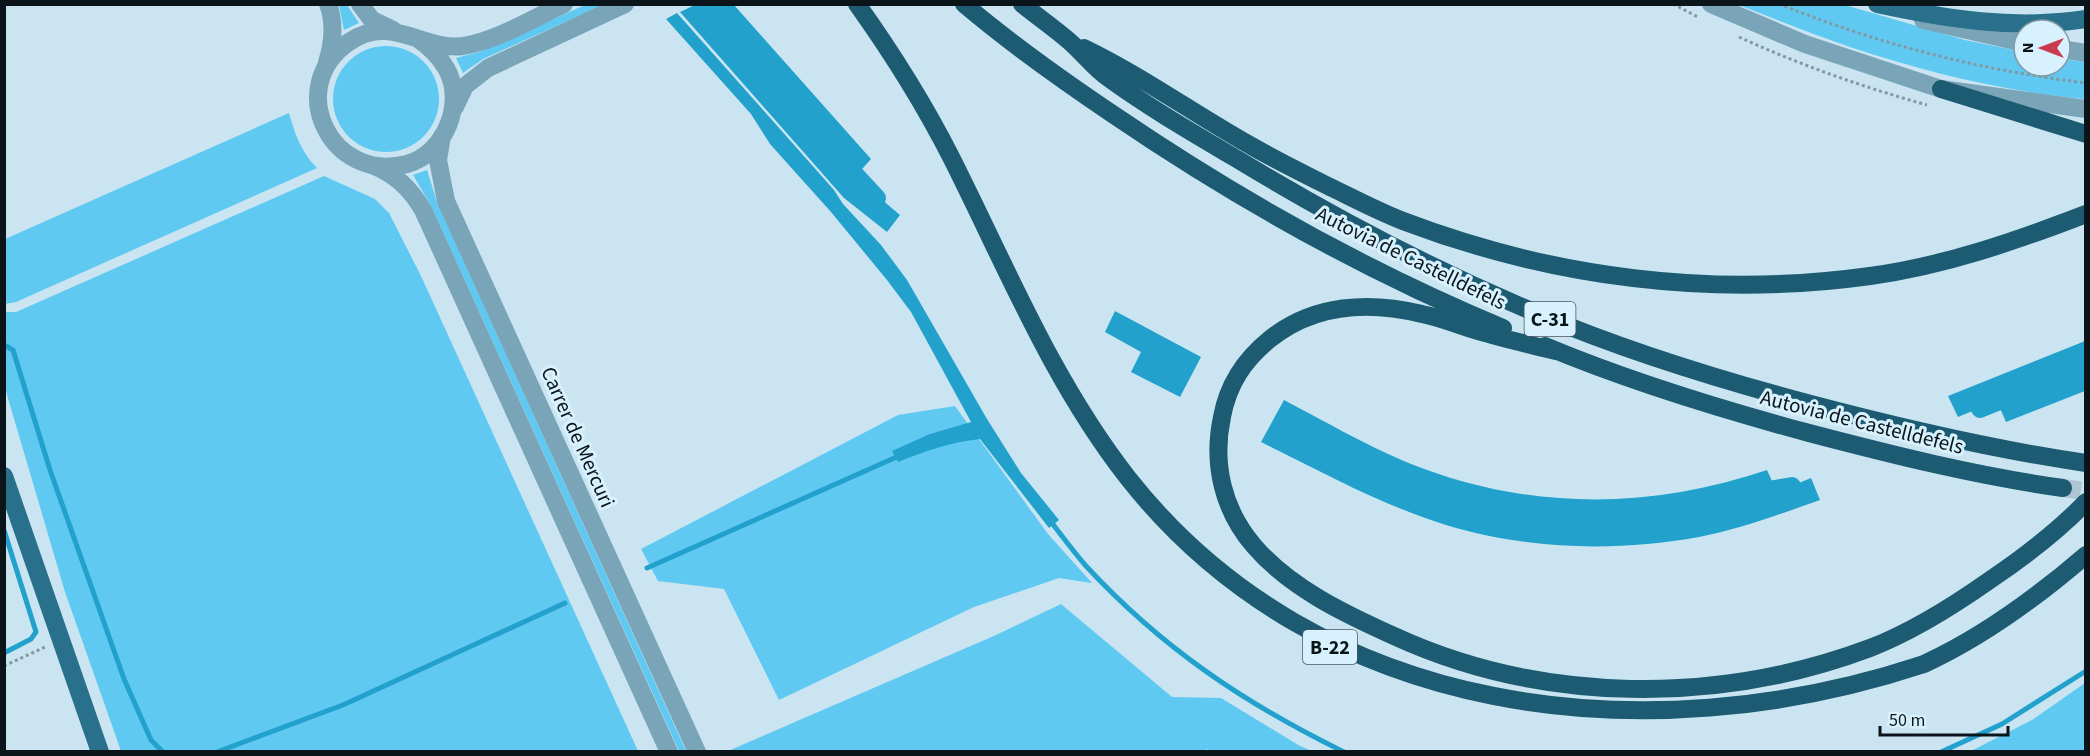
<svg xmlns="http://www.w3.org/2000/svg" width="2090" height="756" font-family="'Source Sans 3',sans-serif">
<rect width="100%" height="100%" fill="#cae5f1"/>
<path fill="#5fc9f2" d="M339,5H347L359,23L344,30Z
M585,5H603L483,59L463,73L456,58L479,52Z
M1739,5H1845L1965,40L2024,52V66H2060V59L2085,62V99C2006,92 1925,72 1850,47C1812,34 1775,19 1739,5Z
M333 99a53 53 0 1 1 106 0a53 53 0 1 1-106 0Z
M289,113C295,134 301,152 317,168L16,302L5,304V239Z
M427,170L437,202L686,751H679L430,204L413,175Z
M324,176L375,199L389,213L421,276L638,751H121L65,592L5,388V312H16Z
M955,406L1048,534L1092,583L1059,578L974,607L779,700L724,589L658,581L641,549L898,415Z
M1061,604L1172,697L1221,698L1300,746L1312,751L1209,752L1207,749L1202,752L728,751L996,635Z
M2085,683V751H1971L2032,720Z"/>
<path fill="#22a1cc" d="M697,4L734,5L871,159L855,177L900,215L887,232L844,198L680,12Z
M677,13L834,190L843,204L881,245L907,280L987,419L1021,473L1059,520L1049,528L980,439C951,442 925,451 898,462L892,451L930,434L971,422L911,312L887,280L831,212L770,144L751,114L666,19Z
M1115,311L1201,357L1180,397L1131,372L1141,352L1105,332Z
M2085,341V391L2006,422L1997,401L1958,417L1948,396Z
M1284,400C1324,421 1364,444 1406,462C1524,510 1646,511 1767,470L1777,492L1811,478L1820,500C1780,514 1740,529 1699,537C1605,554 1506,549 1417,515C1363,495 1312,467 1261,442Z"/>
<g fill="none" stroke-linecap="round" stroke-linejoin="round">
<path stroke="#22a1cc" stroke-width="5" d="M4,345L13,350L50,470L124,679L151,740L163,752
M1049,519C1061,535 1073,551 1086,566C1162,648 1244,703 1344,752
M4,530L36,632L31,639L4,653
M647,568L901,455
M217,752L343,705L565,603
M1941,752L2002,724L2086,671"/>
<path stroke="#22a1cc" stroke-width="18" d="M840,158L877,198
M1980,409L2020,393
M1751,493L1792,486"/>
<path stroke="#adc6d1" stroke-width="18" stroke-dasharray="18 9" stroke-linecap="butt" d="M2063,488L2086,491"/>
<path stroke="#8398a1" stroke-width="3" stroke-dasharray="3 3" stroke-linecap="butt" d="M1673,4L1698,17
M1779,4C1878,44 1979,70 2086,83
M1739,37C1800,65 1863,87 1927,105
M4,666L45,647"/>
<path stroke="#7aa5b8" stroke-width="18" d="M360,4L372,20L393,30
M1711,4L1805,44L1941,89L2086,109
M1923,20L2024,43
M418,39C430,47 439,56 446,68C466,102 445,154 407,164C330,184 284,86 349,42C391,13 422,51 463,46C496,41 534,18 564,4
M2060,49L2086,53
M327,62C333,44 335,22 328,4
M455,107L465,86L488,68L625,4
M442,136L438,160L446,201L697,752
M372,165C396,175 410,188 423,210L669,752"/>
<path stroke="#28708b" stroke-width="18" d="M1877,4C1946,19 2015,30 2086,19
M4,476L100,752"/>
<path stroke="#1d5b72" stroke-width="18" d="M857,4C892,53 924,104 951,157C1006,266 1052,381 1128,478C1318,719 1647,756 1924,664C1983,637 2036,598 2086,555
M964,4C1011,44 1062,80 1114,115C1236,198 1366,271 1503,328
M1022,4C1038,17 1054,28 1069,41C1082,52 1093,67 1107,77C1148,107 1193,133 1237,159C1334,218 1435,271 1541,315C1626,351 1714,378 1803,402C1897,427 1990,449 2086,463
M1084,48C1144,77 1197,116 1255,148C1278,161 1302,173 1326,185C1351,197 1377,211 1403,221C1553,278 1712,298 1870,276C1944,266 2016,241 2086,214
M1941,89L2086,134
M1545,346C1631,382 1720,409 1809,433C1893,455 1977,476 2063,488
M1556,351C1532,345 1508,340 1485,333C1464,328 1443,318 1422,314C1369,301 1314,304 1270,339C1244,360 1228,384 1222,417C1212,464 1223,510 1254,546C1290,588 1345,614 1394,636C1542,704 1718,705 1870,648C1912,632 1953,606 1990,580C2024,557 2057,532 2086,502"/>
</g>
<g text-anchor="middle" stroke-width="6" stroke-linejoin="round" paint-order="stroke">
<g fill="#d7f2fe" stroke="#48575e" stroke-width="1.5">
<rect x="1524.5" y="302" width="51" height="34" rx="4.5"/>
<rect x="1303" y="630" width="54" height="34" rx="4.5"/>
</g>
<g font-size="20" font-weight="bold" fill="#0b1519">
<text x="1550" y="326">C-31</text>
<text x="1330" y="654">B-22</text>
</g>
<g font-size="21" fill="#0b1519" stroke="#d7f2fe">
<text transform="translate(1411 258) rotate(26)" y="7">Autovia de Castelldefels</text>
<text transform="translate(1862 422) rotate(14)" y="7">Autovia de Castelldefels</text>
<text transform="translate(578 437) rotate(66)" y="7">Carrer de Mercuri</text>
</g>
</g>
<rect width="2090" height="756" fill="none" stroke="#0b1519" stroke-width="12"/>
<g transform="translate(2042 48) rotate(270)"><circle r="28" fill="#d7f2fe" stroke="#859aa2" stroke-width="1.5"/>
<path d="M0-4.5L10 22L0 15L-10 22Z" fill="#ca3a4f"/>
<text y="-9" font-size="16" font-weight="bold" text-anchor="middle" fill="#0b1519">N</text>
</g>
<path d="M1880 726v9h128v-9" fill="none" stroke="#0b1519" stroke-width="3"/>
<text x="1889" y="726" font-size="18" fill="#0b1519" stroke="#d7f2fe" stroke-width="4.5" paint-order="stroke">50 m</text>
</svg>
